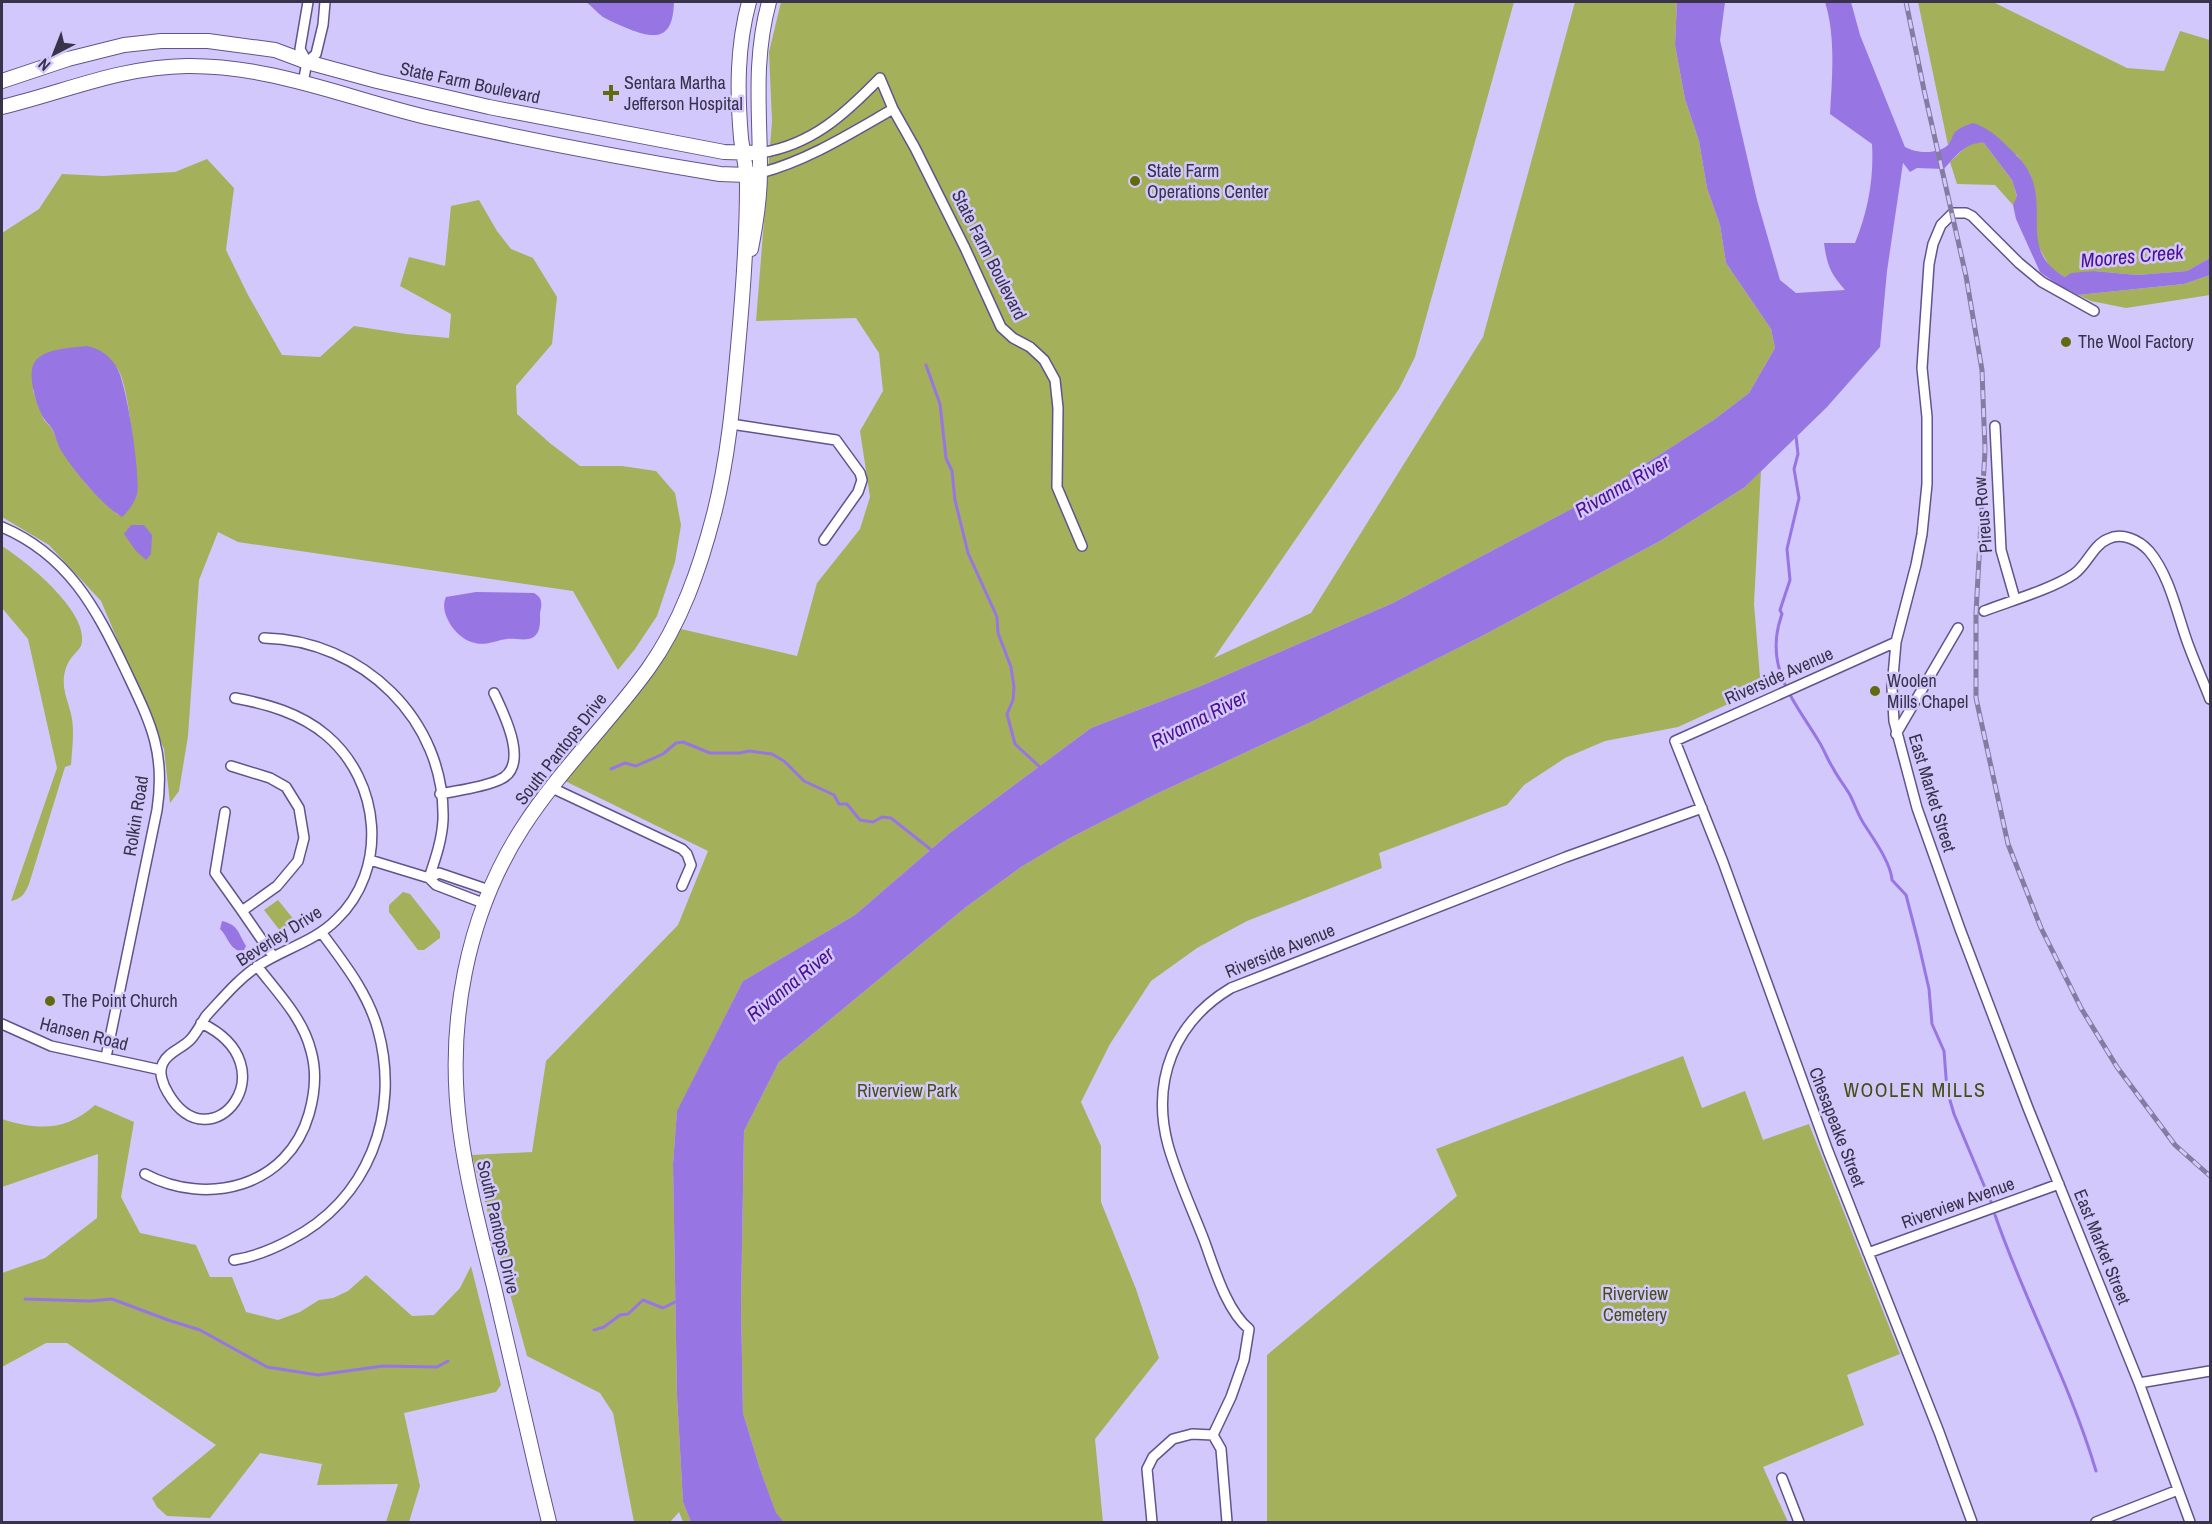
<svg xmlns="http://www.w3.org/2000/svg" width="2212" height="1524" font-family="'Archivo Narrow',sans-serif">
<rect width="100%" height="100%" fill="#d3c8fb"/>
<path fill="#a5b05b" fill-rule="evenodd" d="M781,2H1514L1415,357L1399,389L1214,658L1311,613L1483,337L1575,2H1677L1675,45L1685,99L1699,141L1707,188L1720,225L1726,263L1771,329L1775,348L1749,393L1715,419L1594,497L1393,603L1201,686L1091,728L950,833L855,915L743,981L677,1112L673,1164L677,1396L683,1502L691,1522H683L679,1512L670,1522H634L613,1413L600,1393L527,1356L472,1155L532,1152L546,1061L678,925L708,851L565,781L647,681L681,629L797,656L817,583L860,529L870,497L860,431L883,391L879,353L856,318L756,321L772,121L769,52Z
M1918,2H1993L2127,68L2164,71L2180,31L2210,40V258L2187,271L2137,275L2094,271L2065,277L2051,269L2037,244L2035,194L2030,174L2017,155L1957,130L1948,145Z
M1976,142L1984,143L2012,180L2017,197L2013,205L1995,185L1957,184L1950,162L1967,146Z
M207,159L234,188L226,250L248,295L282,355L320,357L354,326L406,334L449,338L451,314L400,286L409,257L445,266L451,206L479,200L497,231L511,249L533,258L557,297L552,344L516,386L517,414L551,444L580,466H622L656,471L675,493L681,525L675,562L657,616L635,649L618,670L573,591L238,542L218,532L199,580L188,736L179,791L170,803L164,749L101,601L49,545L2,517V233L39,209L62,174L103,176L175,172ZM86,346C95,353 110,360 117,368C129,382 137,472 137,494L118,515L86,484L62,451L51,427L44,420L33,391L40,357L47,353Z
M2210,275V295L2126,308L2091,301L2078,295L2184,284Z
M1761,471L1754,604L1761,689L1678,727L1605,741L1565,758L1524,785L1507,805L1379,853L1382,868L1247,921L1197,948L1151,981L1110,1044L1081,1102L1101,1146V1202L1136,1289L1159,1358L1095,1439L1103,1522H784L776,1514L760,1469L743,1413L741,1306L744,1131L779,1062L966,907L1021,867L1068,839L1154,795L1315,720L1482,636L1660,541L1745,487Z
M2,546C26,561 92,614 81,646C79,650 75,653 72,657C65,666 63,676 64,687C65,696 69,705 71,714C75,730 72,749 71,765L65,767L29,884C25,893 22,899 11,901L57,768L28,639L2,608Z
M403,892L410,894L440,932V938L424,950H418L389,912V905Z
M278,900L295,921L281,932L264,910Z
M1683,1056L1702,1108L1745,1091L1763,1140L1809,1124L1900,1354L1847,1375L1864,1425L1763,1467L1788,1522H1267V1355L1457,1196L1436,1149Z
M95,1105L134,1122L121,1197L140,1233L196,1245L210,1277H232L246,1312L278,1320L300,1312L319,1300L333,1298L348,1291L366,1275L412,1316L434,1315L460,1288L471,1266L501,1385L496,1392L404,1413L420,1486L409,1522H386L398,1484L317,1485L322,1464L260,1453L210,1518L167,1516L157,1507L152,1498L216,1445L67,1343H46L2,1367V1273L45,1258L97,1218L98,1154L2,1187V1119C37,1130 65,1132 95,1105Z"/>
<path fill="#9776e4" d="M586,2H674C673,37 659,41 629,29C620,25 612,22 603,17C597,13 592,6 586,2Z
M1677,2H1725L1720,40L1757,200L1780,280L1796,293L1845,290C1830,273 1827,265 1824,243H1855C1868,211 1874,179 1872,144L1830,114C1832,78 1836,37 1825,2H1851L1860,35L1905,147C1916,153 1937,155 1948,145C1951,141 1952,136 1955,132C1959,128 1967,125 1973,123C1986,127 1993,133 2003,142C2013,152 2024,161 2030,174C2048,213 2019,251 2065,277L2071,273L2094,271L2137,275L2187,271L2210,258V275L2184,284L2078,295L2058,285L2040,272L2016,219L2013,205L2017,196L2012,180L1984,143C1967,141 1955,157 1944,169L1917,168L1910,172L1903,163L1887,271L1880,347L1827,407L1745,487L1660,541L1482,636L1315,720L1154,795L1068,839L1021,867L966,907L779,1062L744,1131L741,1306L743,1413L760,1469L776,1513L784,1522H691L683,1502L677,1396L673,1164L677,1111L743,981L855,915L950,833L1091,728L1201,686L1393,603L1594,497L1715,419L1749,393L1775,348L1771,329L1726,263L1720,225L1707,188L1699,141L1685,99L1675,45Z
M86,346C100,348 112,357 118,370C127,387 141,476 137,494C135,502 128,512 122,517C103,506 74,471 62,452C57,445 56,435 51,427C49,424 47,423 45,420C37,409 27,375 34,363C43,348 71,348 86,346Z
M131,525H144L152,535L151,554L146,560L136,551L124,534Z
M476,592L534,593C543,598 542,604 540,613C540,620 541,631 535,636C528,642 516,638 507,639C497,640 486,646 475,643C457,640 438,613 446,597Z
M222,921C239,925 238,933 246,946L244,950C231,954 228,936 220,929Z"/>
<g fill="none" stroke-linecap="round" stroke-linejoin="round">
<path stroke="#9776e4" stroke-width="3" d="M926,365L940,404L946,458L952,471L955,500L968,553L997,617L998,633L1011,667L1014,687L1013,700L1007,714L1015,744L1042,769
M1796,436L1798,454L1794,469L1799,498L1787,549L1790,580L1780,610L1782,614C1763,666 1793,699 1818,740C1824,749 1827,759 1833,768C1838,778 1845,786 1850,795C1855,805 1858,815 1864,824C1873,838 1891,863 1892,880L1906,895L1918,941L1929,989L1932,1024L1944,1051L1947,1090L1954,1114L1991,1202
M611,769L625,763L636,766L663,754L676,743L683,742L710,753H740L749,751L772,754L784,761L804,781L834,795L839,804H847L860,820L873,822L882,817L891,818L934,852
M1995,1215C2025,1302 2070,1383 2096,1471
M25,1299L90,1301L112,1299L168,1320L200,1330L267,1367L318,1375L383,1366L437,1367L448,1361
M594,1330L604,1327L620,1315L628,1314L643,1300L663,1308L675,1302"/>
<g stroke="#62538c" stroke-width="12">
<path id="street" d="M307,62L300,49L308,2
M303,83L307,62L316,54L323,25L325,2
M760,153C812,145 845,114 880,78L893,109L915,148L965,248L1001,327L1013,338L1030,347L1044,360L1055,380L1058,408L1057,487L1082,546
M760,173C807,161 851,133 893,109
M2094,311L2042,282L2019,263L1972,216L1966,213H1953L1941,225L1933,244L1929,264L1922,368L1927,417V484L1922,534L1916,565L1896,642L1892,688L1894,721L1917,808L1960,929L2028,1108L2139,1383L2190,1522
M731,424L836,440L860,473L862,480L858,492L824,540
M1995,426L2001,550L2015,599
M2,527C68,555 96,608 125,669C150,722 166,751 157,810L106,1057
M1984,611C2010,601 2052,589 2074,574C2087,565 2093,545 2108,539C2122,532 2139,540 2149,551C2170,576 2177,614 2188,644C2195,663 2203,681 2210,699
M264,638C362,640 446,720 443,820C442,840 435,860 429,878
M1896,642L1675,741L1723,862L1828,1151L1939,1432L1972,1522
M1896,734L1958,628
M231,766L270,778L286,787L299,808L304,838L298,861L277,886L242,911L273,956
M550,787L682,849L687,854L691,865L682,886
M440,794C459,790 481,788 499,780C531,767 504,714 494,693
M225,812L215,873L242,911
M370,860L429,878L436,885L483,903
M429,878L439,873L489,890
M201,1023C292,1066 211,1167 168,1093C163,1085 158,1072 163,1063C168,1052 183,1048 191,1039C197,1032 201,1024 206,1016C222,999 238,979 258,966C283,949 314,942 336,920C389,870 381,781 326,735C300,713 267,704 235,698
M2,1024L51,1046L161,1070
M145,1174C207,1207 288,1187 309,1114C315,1093 317,1072 311,1051C303,1018 277,992 257,966
M1868,1253L2059,1184
M234,1260C254,1257 273,1249 290,1240C368,1200 401,1114 378,1030C368,993 344,963 321,932
M2139,1383L2210,1371
M1213,1435L1231,1397L1244,1360L1249,1329C1226,1310 1214,1267 1204,1240C1192,1209 1177,1177 1168,1145C1151,1081 1174,1022 1231,988L1566,857L1702,808
M1213,1435L1221,1449L1227,1522
M1782,1478L1799,1522
M1152,1522L1147,1469L1153,1457L1173,1439L1192,1434L1213,1435
M2096,1522L2178,1490"/>
</g>
<g stroke="#62538c" stroke-width="16">
<path id="secondary" d="M2,81L68,59L124,45L161,41H208L275,50L307,62L377,81L489,107L724,152L760,153
M2,107C65,92 119,67 187,66C270,65 347,98 426,117C523,139 622,158 720,174L747,175L760,173
M751,249C756,224 760,197 760,171C760,111 753,61 769,2
M549,1522C530,1444 512,1366 494,1287C481,1235 467,1182 460,1129C446,1026 466,915 523,827C560,770 608,724 648,669C681,623 700,568 714,514C728,459 733,403 738,347C743,293 747,239 747,185C747,169 743,154 741,138C737,91 737,46 749,2"/>
</g>
<use href="#street" stroke="#fff" stroke-width="9"/>
<use href="#secondary" stroke="#fff" stroke-width="14"/>
<g stroke="#857ca2" stroke-width="5">
<path id="rail" d="M1906,2L1924,90L1966,276L1982,370L1985,450L1976,613V698L2008,844L2041,928L2081,1008L2117,1067L2175,1145L2210,1176"/>
</g>
<use href="#rail" stroke="#d3c8fb" stroke-width="3" stroke-dasharray="9" stroke-linecap="butt"/>
</g>
<g fill="#626a0f" stroke="#d3c8fb" stroke-width="2">
<path d="M608 84h6v6h6v6h-6v6h-6v-6h-6v-6h6z"/>
<circle cx="1135" cy="181" r="6"/>
<circle cx="2066" cy="342" r="6"/>
<circle cx="1875" cy="691" r="6"/>
<circle cx="50" cy="1001" r="6"/>
</g>
<g text-anchor="middle" stroke-width="5" stroke-linejoin="round" paint-order="stroke">
<g font-size="18" fill="#38324b" stroke="#d3c8fb">
<text transform="translate(470 83) rotate(12)" y="6">State Farm Boulevard</text>
<text transform="translate(989 255) rotate(63)" y="6">State Farm Boulevard</text>
<text transform="translate(1983 515) rotate(-95)" y="6">Pireus Row</text>
<text transform="translate(1779 676) rotate(-24)" y="6">Riverside Avenue</text>
<text transform="translate(561 749) rotate(-52)" y="6">South Pantops Drive</text>
<text transform="translate(1932 793) rotate(73)" y="6">East Market Street</text>
<text transform="translate(136 816) rotate(-81)" y="6">Rolkin Road</text>
<text transform="translate(279 936) rotate(-32)" y="6">Beverley Drive</text>
<text transform="translate(1280 951) rotate(-22)" y="6">Riverside Avenue</text>
<text transform="translate(84 1034) rotate(14)" y="6">Hansen Road</text>
<text transform="translate(1837 1127) rotate(69)" y="6">Chesapeake Street</text>
<text transform="translate(1958 1203) rotate(-20)" y="6">Riverview Avenue</text>
<text transform="translate(498 1227) rotate(77)" y="6">South Pantops Drive</text>
<text transform="translate(2102 1247) rotate(68)" y="6">East Market Street</text>
</g>
<g font-size="18" fill="#38324b" stroke="#d3c8fb" text-anchor="start">
<text x="624" y="89">Sentara Martha<tspan x="624" dy="21">Jefferson Hospital</tspan></text>
<text x="1147" y="177">State Farm<tspan x="1147" dy="21">Operations Center</tspan></text>
<text x="2078" y="348">The Wool Factory</text>
<text x="1887" y="687">Woolen<tspan x="1887" dy="21">Mills Chapel</tspan></text>
<text x="62" y="1007">The Point Church</text>
</g>
<g font-size="18" fill="#484e17" stroke="#d3c8fb">
<text x="907" y="1097">Riverview Park</text>
<text x="1635" y="1300">Riverview<tspan x="1635" dy="21">Cemetery</tspan></text>
</g>
<g font-size="20" font-style="italic" fill="#4d0e96" stroke="#d3c8fb">
<text transform="translate(2132 256) rotate(-5)" y="7">Moores Creek</text>
<text transform="translate(1622 486) rotate(-30)" y="7">Rivanna River</text>
<text transform="translate(1199 719) rotate(-27)" y="7">Rivanna River</text>
<text transform="translate(790 984) rotate(-39)" y="7">Rivanna River</text>
</g>
<g font-size="20" letter-spacing="1.5" fill="#464d12" stroke="#d3c8fb">
<text x="1915" y="1097">WOOLEN MILLS</text>
</g>
</g>
<rect width="2212" height="1524" fill="none" stroke="#38324b" stroke-width="6"/>
<g transform="translate(54 54) rotate(222)" stroke="#d3c8fb" stroke-width="4.5" paint-order="stroke">
<path d="M0-4.5L10 22L0 15L-10 22Z" fill="#38324b"/>
<text y="-9" font-size="16" font-weight="bold" text-anchor="middle" fill="#38324b">N</text>
</g>
</svg>
